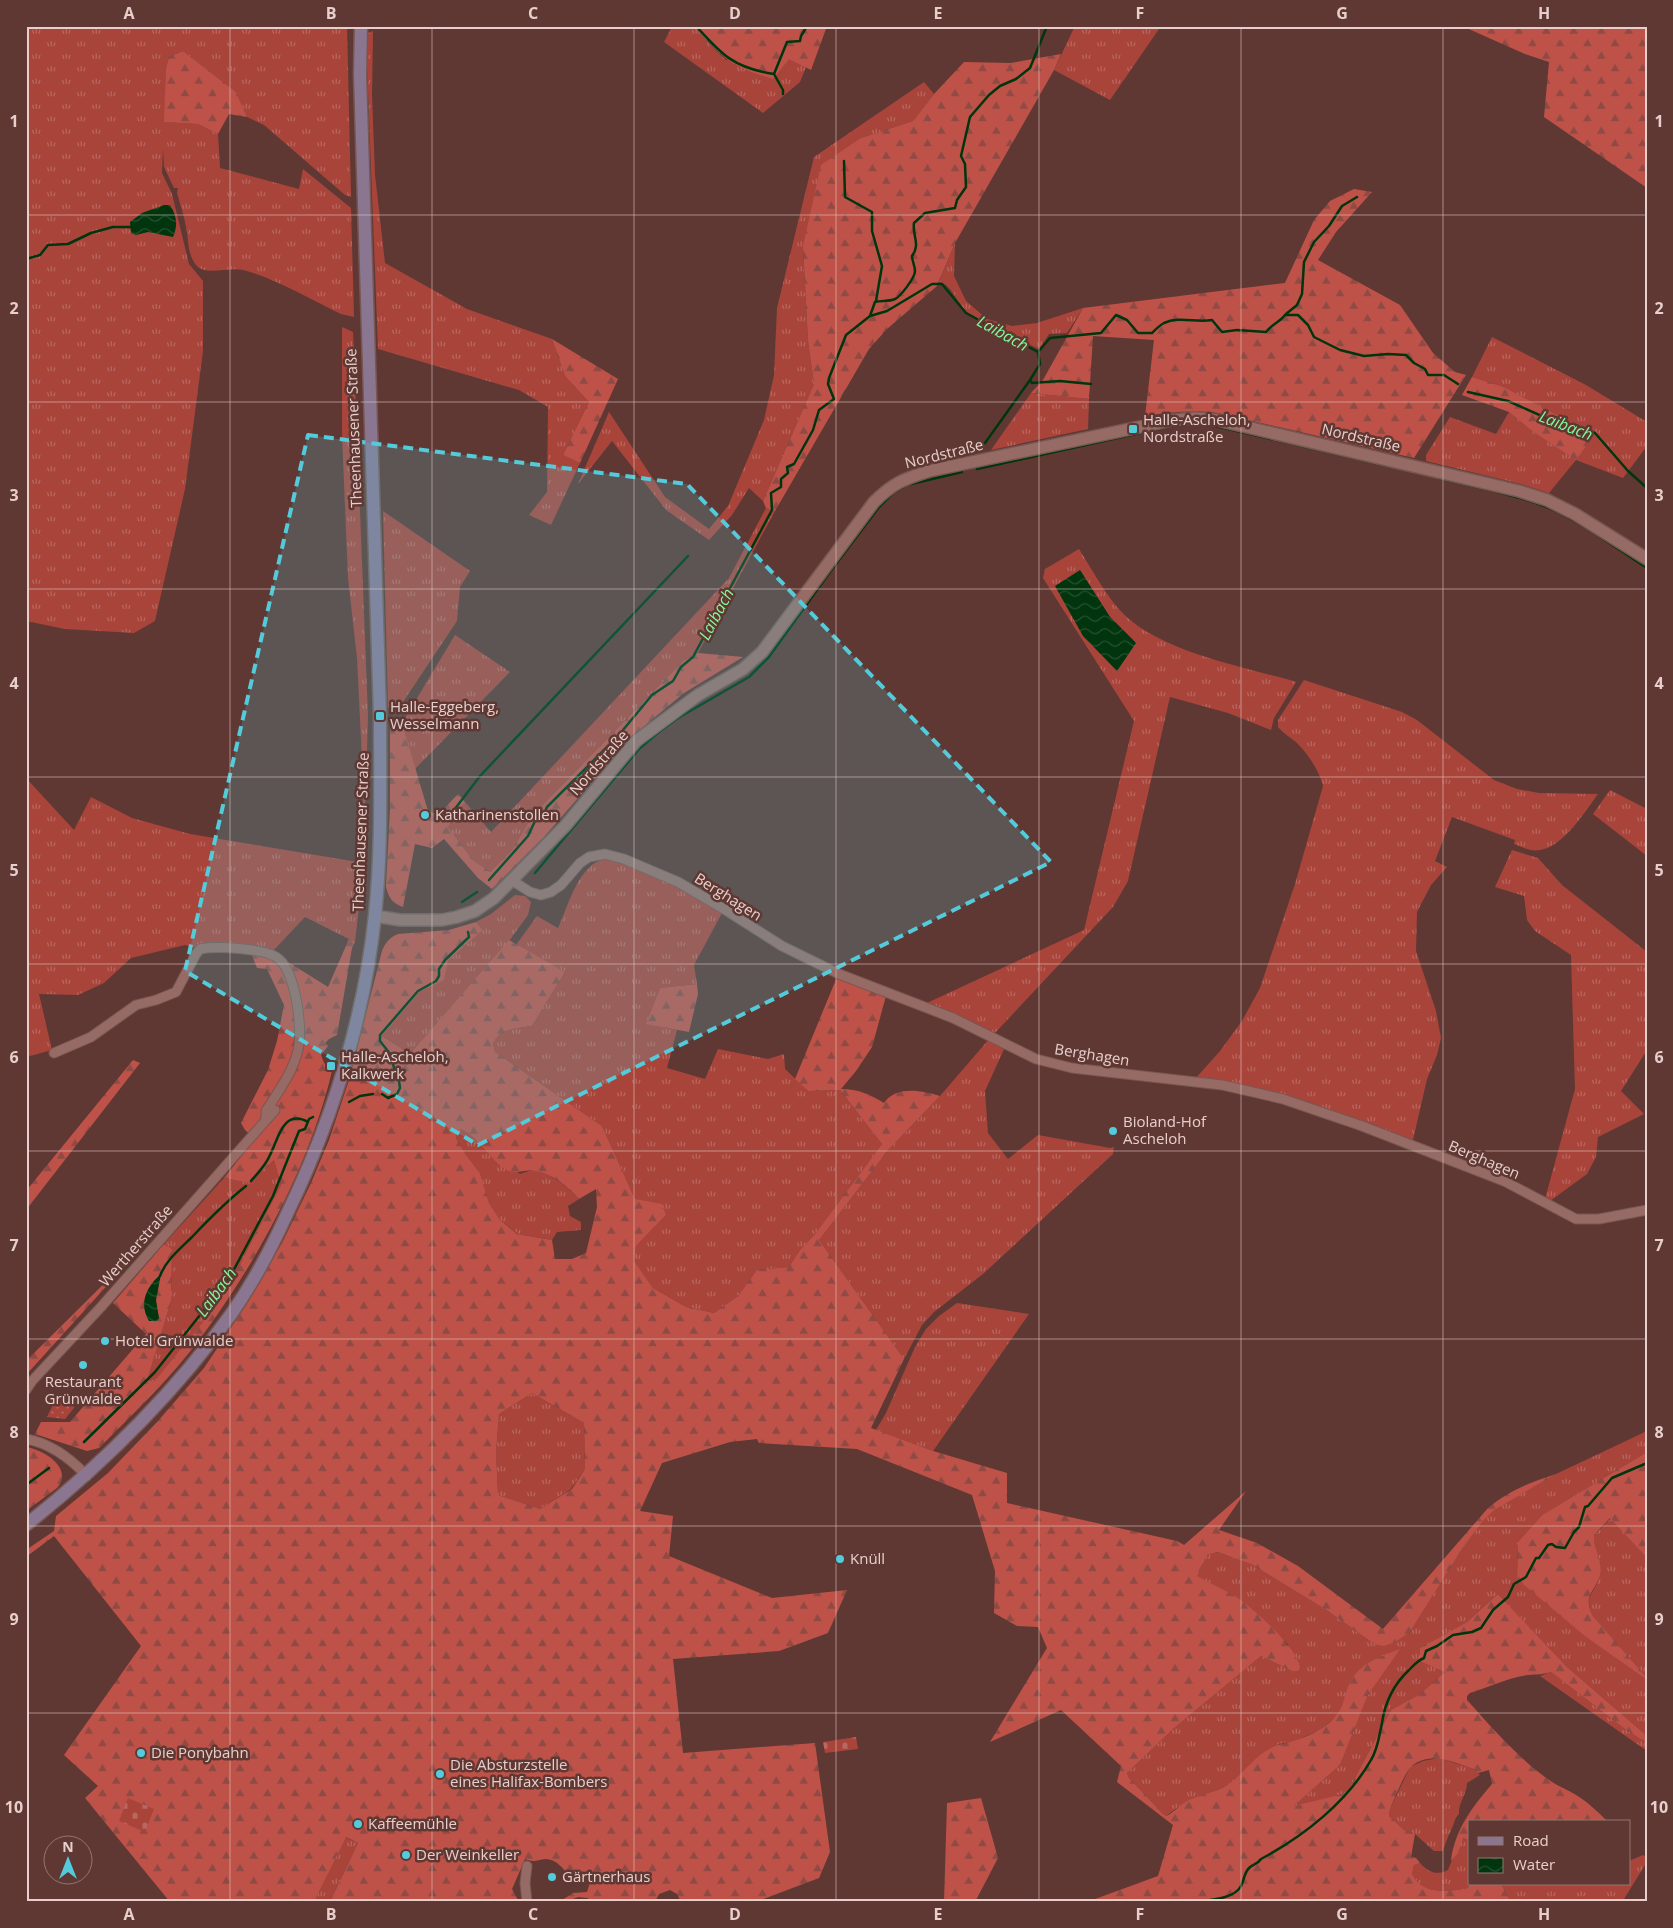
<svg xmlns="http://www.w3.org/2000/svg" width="1673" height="1928" font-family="'Open Sans',sans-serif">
<defs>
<pattern id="grass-tufts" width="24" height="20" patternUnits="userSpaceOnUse" patternTransform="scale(1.25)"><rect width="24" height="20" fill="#a9443b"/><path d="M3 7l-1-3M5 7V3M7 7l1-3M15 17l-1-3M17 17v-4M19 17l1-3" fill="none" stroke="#b9675f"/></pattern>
<pattern id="forest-firs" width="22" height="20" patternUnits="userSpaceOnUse" patternTransform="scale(1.25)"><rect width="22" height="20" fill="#bf5248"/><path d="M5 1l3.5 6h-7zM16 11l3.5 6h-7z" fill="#8f4a44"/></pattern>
<pattern id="cemetery-stones" width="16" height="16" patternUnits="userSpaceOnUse" patternTransform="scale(1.25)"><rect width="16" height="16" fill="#a9443b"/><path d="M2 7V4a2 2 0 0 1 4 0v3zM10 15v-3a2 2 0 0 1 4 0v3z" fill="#b9675f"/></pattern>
<pattern id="park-dots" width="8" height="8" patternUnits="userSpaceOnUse" patternTransform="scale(1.25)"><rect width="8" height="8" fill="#a9443b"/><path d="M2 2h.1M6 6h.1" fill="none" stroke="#b9675f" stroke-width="1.8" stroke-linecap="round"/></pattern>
<pattern id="water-waves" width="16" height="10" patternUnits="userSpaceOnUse" patternTransform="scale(1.25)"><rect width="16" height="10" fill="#00350e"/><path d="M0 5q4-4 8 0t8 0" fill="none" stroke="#255130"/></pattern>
</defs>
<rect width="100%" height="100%" fill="#5f3833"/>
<path fill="url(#grass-tufts)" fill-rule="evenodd" d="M26,26H347L351,197L345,195L264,125L247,117L236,92L183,51L169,57L166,68L165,122L198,124L218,134L220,168L299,189L303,169L351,208L354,317L341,314C309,299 277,279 243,270C230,267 207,275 198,267C187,257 189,239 186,227C184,215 180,204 177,193L178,188H174L164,167L163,148L162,173L172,194L189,264L203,281V351L185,489L155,621L134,633L65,629L26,621Z
M694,26L712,47L726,60L789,58L806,67L800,82L763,113L664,42L672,27Z
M1075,26H1161L1110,100L1054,70Z
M373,31L372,95L375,175L385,263L467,309L552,339L565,376L589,402L563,455L580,463L551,525L529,515L547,492L548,407L519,390L378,349L367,64L368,33Z
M924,82L934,94L913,121L861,138L803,246L808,341L814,384L763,501L749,488L732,515L709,540L666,510L612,441L578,484L609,412L665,497L709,529L728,506L764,420L774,375L777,308L814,157Z
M955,243L954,276L966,301L987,319L1012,326L1037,323L1083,308L1067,333L1049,334L1039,349C1016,337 988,328 967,312C957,304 952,284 939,282Z
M342,327L353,332L368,716L364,849L362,760L357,658L348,578L342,435Z
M1492,337L1586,385L1647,422V446L1623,478L1576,460L1549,493L1521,484L1426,461V455L1450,417L1496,434L1509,412L1532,431L1576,459L1593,436L1504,387L1472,377Z
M1031,393L1089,399L1088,429L991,450Z
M766,508L775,511L698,653L683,661L533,815L512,850L490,872L473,860L448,827L465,802L491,832L729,578Z
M383,511L470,571L460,587L457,621L401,705L391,710L388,707Z
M1079,549C1091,568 1103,590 1117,607C1153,651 1242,666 1296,682L1274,718L1271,730L1228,713L1170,697L1128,881L1113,907L995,1033L927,1003L1084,930L1134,721L1043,578L1045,569ZM1080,570L1110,617L1135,642L1117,670Z
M455,635L510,672L415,769L402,723Z
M1304,680L1402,712L1417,720L1494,780L1517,789L1539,793L1598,794C1585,812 1563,847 1540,850C1531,852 1522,847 1514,844L1515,840L1452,817L1435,861L1447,867L1431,885L1417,912L1416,951L1436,1011L1441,1038L1437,1055L1427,1079L1413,1140L1365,1124L1195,1079L1220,1051L1242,1021L1260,988L1295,884L1323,786C1319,770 1308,754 1296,742C1290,737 1283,733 1278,727V720Z
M26,778L74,830L91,797L132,818L190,834L364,863L355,942L305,917L272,952L196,948L185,945L131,958L104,983L78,995L39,994L52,1050L26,1057Z
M1610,790L1647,809V856L1593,814Z
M1512,850L1538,858L1562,885L1647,952V1050L1621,1091L1644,1114L1598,1137L1596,1157L1587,1174L1550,1201L1545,1199L1575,1089L1571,955L1535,931L1527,920L1524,896L1495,887Z
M604,859C646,867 685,892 722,913L694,965L697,984L660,988L647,1023L677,1030L667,1068L705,1079L718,1049L768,1059L784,1054L785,1069L808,1091L840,1090L882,1144L815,1234L800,1250L789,1267L757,1270L738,1296L714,1313L686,1307L653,1288L633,1260L636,1246L666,1215L635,1199L602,1126L495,1052L493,1044C499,1029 517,1028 532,1026L565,972L516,945L537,916L558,928C567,909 574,881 590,867C593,863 599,861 604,859Z
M515,895L525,896L531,902L528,915L509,941L410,1054L382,1036L420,992L443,980L448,961L483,930L476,922L491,914Z
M990,1038L1005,1047L985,1091L988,1133L1008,1159L1038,1135L1110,1148L1114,1147L1113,1154L983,1274L934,1312L922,1325L904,1359L819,1240L889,1149L940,1096Z
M461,1129L466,1131L520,1174C523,1173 528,1171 531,1171C548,1170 569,1188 579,1199L568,1206L570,1216L581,1222V1230L557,1232L552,1240L518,1234L500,1220L489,1203L480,1173L466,1155L456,1138V1133Z
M274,1160L281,1185L238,1268L205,1319L155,1382L147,1381L171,1301L172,1249L164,1244L224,1178L249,1183Z
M957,1303L1029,1314L933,1451L876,1430L886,1413L915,1347L926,1329L939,1316Z
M532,1393L584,1423L585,1469L571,1489L540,1509L498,1495L496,1452L499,1414Z
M1647,1431V1452L1542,1515L1518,1542L1517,1578L1585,1635L1647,1680V1736L1567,1667L1498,1594L1467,1622L1420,1648L1445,1672L1420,1694L1391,1710L1347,1793L1293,1807L1340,1765L1368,1695L1399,1649L1347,1692L1344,1704L1339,1714L1320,1730L1292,1742L1279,1744L1229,1784L1211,1793L1185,1802L1166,1816L1163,1814L1129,1778L1127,1773L1173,1729L1261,1656L1292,1671L1288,1644L1236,1597L1196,1576L1207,1555L1218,1552L1253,1565L1328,1611L1374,1644L1410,1632L1462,1549L1483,1521L1493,1510L1556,1474Z
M1611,1518L1647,1558V1678L1593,1616C1582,1595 1597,1593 1599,1575C1602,1558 1593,1550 1594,1535Z
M1551,1672L1625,1729L1645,1742L1647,1740V1751L1540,1676Z
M1439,1758L1474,1769L1480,1775L1467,1783C1467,1794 1458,1803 1459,1814C1454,1819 1455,1822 1452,1828C1448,1837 1446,1841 1443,1851H1434L1415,1834L1404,1830L1389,1816L1390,1809L1410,1767L1423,1761Z
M345,1837L358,1843L330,1902H314Z
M1462,1838L1468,1840V1888C1454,1891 1432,1894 1420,1884C1417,1882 1414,1877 1412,1874L1414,1865L1420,1863C1428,1872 1437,1876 1448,1870C1452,1858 1459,1851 1462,1838Z
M1643,1855L1647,1858V1866L1645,1865L1624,1899L1626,1902H1511L1501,1884H1629V1861Z"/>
<path fill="url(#forest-firs)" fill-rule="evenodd" d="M694,26H827L811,70L789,59L773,79C732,67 721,58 694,26Z
M1462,26H1647V188L1544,117L1549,62L1525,54Z
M183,51L236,92L247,117L229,114L218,134L198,124L164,122L166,68L169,57Z
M1061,54L1054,70L955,243L937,286L887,329L869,349L775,511L766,508L763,501L814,384L808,341L803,246L821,165L861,138L913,121L934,94L964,62L1011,63Z
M1354,189L1372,192L1336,232L1318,260L1400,305L1433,353L1455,372L1466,375L1414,458L1218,413C1193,410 1170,412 1145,416L1154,340L1093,336L1089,399L1031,393L1043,380L1083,308L1285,283L1314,220L1330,201Z
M552,339L618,379L580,463L563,455L589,402L565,376Z
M1472,377L1504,387L1594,435L1576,460L1532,431L1509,412L1462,395Z
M698,653L743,657L684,693L631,737L544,837L492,889L478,878L444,839L432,848L415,844L403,907C392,903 389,898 386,887L390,809V726L394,723H402L428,811L438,815L458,794L465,802L448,827L473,860L490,872L512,850L533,815L683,661Z
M476,922L483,930L448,961L444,980L420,992L382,1036L410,1054L509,940L565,972L532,1026C517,1028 499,1029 493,1044L495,1052L602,1126L635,1199L662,1204L666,1215L636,1246L634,1261L653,1288L686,1307L714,1313L738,1296L757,1270L789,1267L800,1250L815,1234L882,1144L840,1090L808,1091L795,1079L837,977L886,996L872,1047L856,1071L841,1089C858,1089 869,1094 884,1103C897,1085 922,1091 940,1096L889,1149L819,1240L904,1359L871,1428L933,1451L1007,1473V1503L1177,1541L1184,1545L1246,1491L1219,1530L1257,1543L1298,1566L1383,1629L1488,1508C1510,1490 1529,1483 1556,1474L1494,1510L1483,1521L1462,1549L1410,1632L1395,1642L1384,1646L1374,1644L1328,1611L1253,1565L1218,1552L1207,1555L1197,1576C1209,1583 1223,1589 1235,1596C1253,1608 1298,1648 1300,1668L1298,1671H1292L1261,1656L1173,1729L1127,1773L1129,1778L1163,1814L1166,1816C1174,1813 1178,1806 1185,1802C1197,1795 1213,1794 1227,1785C1244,1774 1253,1757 1271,1748C1278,1744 1285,1744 1293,1741C1306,1737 1319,1732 1330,1722C1347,1707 1342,1696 1352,1679C1362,1662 1383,1656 1400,1649L1368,1695L1340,1765L1294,1806L1347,1793L1391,1710L1420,1694L1445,1672L1420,1661V1648L1467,1622L1498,1594L1567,1667L1647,1736L1645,1742L1625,1729L1551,1672C1541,1675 1538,1674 1528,1675C1508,1678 1489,1687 1470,1693L1467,1696V1700C1493,1729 1520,1760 1552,1782C1560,1787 1568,1790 1576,1795C1588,1802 1598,1812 1608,1822H1469V1866L1468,1840L1463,1838L1458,1853L1451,1861C1454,1831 1473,1806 1492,1784L1489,1770L1478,1773L1474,1769C1455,1763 1429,1750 1411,1767C1405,1772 1394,1800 1390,1809L1389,1816L1404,1830L1415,1834L1411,1857L1416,1858L1420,1863L1414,1865L1412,1874C1414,1877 1417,1882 1420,1884C1432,1894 1454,1891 1468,1888L1469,1884H1501L1511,1902H1087L1158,1876L1173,1825L1117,1782L1121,1766L1061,1710L990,1742L1047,1648L1038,1627L1017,1626L994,1613L995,1571L972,1495L857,1449L759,1443L757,1439L730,1442L662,1463L640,1511L673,1516L669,1556L772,1598L847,1590L828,1633L779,1651L673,1659L683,1753L815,1743L830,1852L819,1878L755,1902H681L677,1894L670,1890L659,1894L655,1902H596L587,1898L578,1897L565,1902H559L573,1893L587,1892L591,1879L569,1876C564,1869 556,1859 546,1859C535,1860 536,1863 525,1859L512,1889L519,1902H330L358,1843L346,1837L314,1902H170L85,1798L98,1786L64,1755L141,1646L54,1536L26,1557V1550L54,1531L56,1516L108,1473L158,1421L204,1368L242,1311L282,1243L311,1183L329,1140L350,1077L382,951C386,942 389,938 398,934L449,930ZM461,1129C480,1137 492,1163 507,1170C518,1175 524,1169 534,1171C552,1173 567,1186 579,1199L596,1189L597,1207L586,1253L572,1259H555L552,1240L517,1234L500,1220L489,1203L480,1173L466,1155L456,1138V1133ZM532,1393L584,1423L585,1469L572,1489L540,1509L498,1495L496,1452L499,1414Z
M349,939L355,942L352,948L337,1035L329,1039L325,1043L328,1046L321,1055L324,1063L332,1071C310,1164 259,1259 202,1336C172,1377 135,1412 99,1448L87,1451L35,1434L41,1422H70L146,1334L113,1303L164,1244L172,1249L171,1301L147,1381H155L205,1319L238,1268L281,1185L274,1160L249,1183L224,1178L255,1139L245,1130L241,1123L268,1070L277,1041L284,1005L267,969L257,968L251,953L272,952L328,987Z
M697,984L698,994L689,1032L646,1024L660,988Z
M133,1060L140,1063L26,1210V1191Z
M151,1237L26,1375V1361Z
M26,1447C44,1450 74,1468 57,1488L26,1511Z
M1647,1452V1558L1610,1518L1594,1535C1593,1549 1603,1560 1600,1575C1595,1592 1582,1596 1593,1616L1647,1678V1680L1585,1636L1517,1579L1518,1542L1542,1515Z
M981,1798L998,1858L975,1902H944L947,1803Z"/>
<path fill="url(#cemetery-stones)" d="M856,1737L858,1749L825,1753L823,1742Z
M128,1798L154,1809L145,1832L119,1821Z"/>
<path fill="url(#park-dots)" d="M68,1393L76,1399L74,1408L65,1419L47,1417L57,1396L64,1399Z"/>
<path fill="url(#water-waves)" d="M164,205H170C177,216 178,225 173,237L148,232L136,235L131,233L130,222L142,213Z
M1080,570L1110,617L1136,643L1117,671L1083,636L1055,586Z
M161,1274L156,1300L159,1318L157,1321H149C138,1303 147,1286 161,1274Z"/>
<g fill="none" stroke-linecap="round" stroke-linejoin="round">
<path stroke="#00350e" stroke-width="2.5" d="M696,26C722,55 734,68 774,74
M783,94V90L774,74L787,42L800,41L801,36L807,26
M844,161L845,197L872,212V231L882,266L876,301
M26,259L40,255L48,245L68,244L91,233L113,227H130
M1286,314L1297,305L1302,294L1304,262L1314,242L1329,226L1342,206L1357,197
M870,316L875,302C882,300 888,302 895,299C900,297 915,278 915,271C915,266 912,261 912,256C921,244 912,236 914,223L925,213L955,208L957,200L966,187L965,164L961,156L970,117L989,95L1000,86L1016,79L1030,68L1047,26
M1038,352L1040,364L1030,380L1032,383L1060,381L1091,384
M1468,392L1508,401L1580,433L1589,431L1595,433L1628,471L1647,488
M980,450L1030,380
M977,469L1172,426L1196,424L1215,426L1388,466
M1439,478C1474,487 1511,493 1544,506C1580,520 1614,547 1647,568
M451,814L480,776L688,556
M535,873L639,749L659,732L678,718L749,677L769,657L827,576L879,507L893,493L907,485L962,472
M489,880L528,836L535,821L544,814L547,807L618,736L652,695L673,681L681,667L693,657L772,510L771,493L781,487V479L788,473L787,467L794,464L813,430L819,410L834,399L828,384L829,378L846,335L870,316L887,311L932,284H942L966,313L1038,352L1050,338L1101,333L1116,315L1127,320L1138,333H1152C1155,330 1160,325 1164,323C1179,316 1196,323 1212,320L1222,332L1237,330L1266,332C1272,324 1280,322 1285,315H1298L1308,325L1314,337L1340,350L1364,356L1388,354L1406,355L1414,363L1425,369L1428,375H1444L1458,384
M462,902L477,892
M394,1068L391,1055L380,1041V1035L418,991L436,981L439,976V969L445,960L469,937L468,932
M382,1094L388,1098L397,1094L400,1088L399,1081
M349,1102L360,1096L373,1094
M251,1181C258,1173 266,1165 270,1155C278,1140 283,1108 308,1122
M160,1276C166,1260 180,1249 192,1237C209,1219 227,1201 246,1186
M84,1442L155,1372L230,1277L273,1196L299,1131L305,1129L309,1119L313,1117
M26,1485L49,1468
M1193,1902C1206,1900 1234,1900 1241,1886C1244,1881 1244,1873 1249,1868C1253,1864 1258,1864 1261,1859C1304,1836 1347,1802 1371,1760C1378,1749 1379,1736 1382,1723C1385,1702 1393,1685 1409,1670C1414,1665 1417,1661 1424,1658L1426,1651L1437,1646L1453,1635L1472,1632L1481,1628L1493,1610L1508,1597L1514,1584L1526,1577L1536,1558H1539L1548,1545L1552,1544L1556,1547L1565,1548L1574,1532L1579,1527L1585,1507L1588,1506L1612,1478L1647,1463"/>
<g stroke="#785753" stroke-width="11">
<path id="minor" d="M513,881L530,892L541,895L551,892L561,885L580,863L589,857L605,854L624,859L678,882L724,909L782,946L839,974L953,1018L1036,1059L1072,1068L1222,1085L1283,1099L1362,1126L1504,1181L1576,1219H1599L1647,1210
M54,1053L91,1037L136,1005L156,1000L176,992L196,954L200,949C217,946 261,948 276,957C296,969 303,1029 298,1050C293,1072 278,1092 266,1111V1120
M26,1390L32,1381L101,1307L275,1110
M26,1439C50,1443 70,1458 87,1476
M527,1902L525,1883L527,1866"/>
</g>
<g stroke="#785753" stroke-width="14">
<path id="tertiary" d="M375,916L400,920H442L457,917L475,911L494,898L566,825L636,741L698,695L743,669L762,652L874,502C893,483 904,479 929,471L1173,420L1196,418L1217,420L1519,491L1547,500L1575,514L1647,559"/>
</g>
<g stroke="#785753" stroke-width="15">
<path id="secondary" d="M26,1525C104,1463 174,1394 232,1313C253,1283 271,1249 286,1216C332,1121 364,1020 375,915C382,849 380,782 380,716L360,74L361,26"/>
</g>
<use href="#minor" stroke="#976b65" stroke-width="9"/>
<use href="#tertiary" stroke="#976b65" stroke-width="11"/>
<use href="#secondary" stroke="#8a7691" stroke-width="12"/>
</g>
<path fill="#53cbdb" fill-opacity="0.2" stroke="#53cbdb" stroke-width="4" stroke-dasharray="10 6" stroke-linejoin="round" d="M308,435L687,484L1051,862L478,1145L185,971Z"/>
<path fill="none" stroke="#e8cfcb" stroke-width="1" stroke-opacity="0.55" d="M230,26V1902M432,26V1902M634,26V1902M836,26V1902M1039,26V1902M1241,26V1902M1443,26V1902M26,215H1647M26,402H1647M26,589H1647M26,777H1647M26,964H1647M26,1151H1647M26,1339H1647M26,1526H1647M26,1713H1647"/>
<g fill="#53cbdb" stroke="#5f3833" stroke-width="2">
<rect x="1128" y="424" width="10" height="10" rx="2.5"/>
<rect x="375" y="711" width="10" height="10" rx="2.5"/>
<circle cx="425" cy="815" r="5"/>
<rect x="326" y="1061" width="10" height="10" rx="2.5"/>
<circle cx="1113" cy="1131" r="5"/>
<circle cx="105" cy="1341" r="5"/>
<circle cx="83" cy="1365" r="5"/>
<circle cx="840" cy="1559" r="5"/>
<circle cx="141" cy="1753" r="5"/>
<circle cx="440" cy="1774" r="5"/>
<circle cx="358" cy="1824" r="5"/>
<circle cx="406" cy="1855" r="5"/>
<circle cx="552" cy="1877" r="5"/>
</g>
<g text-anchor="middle" stroke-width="5" stroke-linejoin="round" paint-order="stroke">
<g font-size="15" fill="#e8cfcb" stroke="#5f3833" text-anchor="start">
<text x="1143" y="425">Halle-Ascheloh,<tspan x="1143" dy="17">Nordstraße</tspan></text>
<text x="390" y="712">Halle-Eggeberg,<tspan x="390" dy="17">Wesselmann</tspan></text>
<text x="435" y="820">Katharinenstollen</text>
<text x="341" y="1062">Halle-Ascheloh,<tspan x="341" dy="17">Kalkwerk</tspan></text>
<text x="1123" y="1127">Bioland-Hof<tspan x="1123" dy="17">Ascheloh</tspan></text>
<text x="115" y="1346">Hotel Grünwalde</text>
<text x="83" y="1387" text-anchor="middle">Restaurant<tspan x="83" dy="17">Grünwalde</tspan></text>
<text x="850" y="1564">Knüll</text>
<text x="151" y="1758">Die Ponybahn</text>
<text x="450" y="1770">Die Absturzstelle<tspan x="450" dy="17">eines Halifax-Bombers</tspan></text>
<text x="368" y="1829">Kaffeemühle</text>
<text x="416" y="1860">Der Weinkeller</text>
<text x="562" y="1882">Gärtnerhaus</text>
</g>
<g font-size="15" fill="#e8cfcb" stroke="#5f3833">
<text transform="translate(354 428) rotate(-92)" y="5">Theenhausener Straße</text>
<text transform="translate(1361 438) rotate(13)" y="5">Nordstraße</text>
<text transform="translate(944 454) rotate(-14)" y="5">Nordstraße</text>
<text transform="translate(599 763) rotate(-49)" y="5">Nordstraße</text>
<text transform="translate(361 832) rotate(-88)" y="5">Theenhausener Straße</text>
<text transform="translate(728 897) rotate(32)" y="5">Berghagen</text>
<text transform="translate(1092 1055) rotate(9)" y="5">Berghagen</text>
<text transform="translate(1484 1160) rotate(23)" y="5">Berghagen</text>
<text transform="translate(136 1246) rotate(-49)" y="5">Wertherstraße</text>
</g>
<g font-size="16" font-style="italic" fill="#82f997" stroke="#5f3833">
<text transform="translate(1003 333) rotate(29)" y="6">Laibach</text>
<text transform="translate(1566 425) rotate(21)" y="6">Laibach</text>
<text transform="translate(716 614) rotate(-62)" y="6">Laibach</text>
<text transform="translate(216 1292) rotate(-54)" y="6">Laibach</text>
</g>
</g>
<rect width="1673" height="1928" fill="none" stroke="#5f3833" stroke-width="55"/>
<rect x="1468" y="1820" width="162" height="65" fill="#5f3833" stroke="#967470"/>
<rect x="1478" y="1837" width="25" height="8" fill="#8a7691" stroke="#967470"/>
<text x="1513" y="1846" font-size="15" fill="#e8cfcb">Road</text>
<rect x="1478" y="1858" width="25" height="15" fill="url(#water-waves)" stroke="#967470"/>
<text x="1513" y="1870" font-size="15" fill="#e8cfcb">Water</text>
<g transform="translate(68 1860)"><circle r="24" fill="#5f3833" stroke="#967470"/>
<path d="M0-4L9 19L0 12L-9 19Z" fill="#53cbdb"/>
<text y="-8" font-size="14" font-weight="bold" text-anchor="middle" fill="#e8cfcb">N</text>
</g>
<rect x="28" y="28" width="1618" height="1872" fill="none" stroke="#e8cfcb" stroke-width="2"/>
<g font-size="16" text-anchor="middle" font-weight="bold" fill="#e8cfcb">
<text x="129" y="19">A</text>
<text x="331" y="19">B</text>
<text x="533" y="19">C</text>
<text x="735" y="19">D</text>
<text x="938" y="19">E</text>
<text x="1140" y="19">F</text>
<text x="1342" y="19">G</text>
<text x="1544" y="19">H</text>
<text x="14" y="127">1</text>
<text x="1659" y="127">1</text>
<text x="14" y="314">2</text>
<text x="1659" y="314">2</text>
<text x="14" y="501">3</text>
<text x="1659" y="501">3</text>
<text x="14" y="689">4</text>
<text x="1659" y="689">4</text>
<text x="14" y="876">5</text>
<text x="1659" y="876">5</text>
<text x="14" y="1063">6</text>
<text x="1659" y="1063">6</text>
<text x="14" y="1251">7</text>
<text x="1659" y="1251">7</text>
<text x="14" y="1438">8</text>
<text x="1659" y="1438">8</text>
<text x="14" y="1625">9</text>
<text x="1659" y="1625">9</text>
<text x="14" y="1813">10</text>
<text x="1659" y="1813">10</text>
<text x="129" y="1920">A</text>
<text x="331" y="1920">B</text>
<text x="533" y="1920">C</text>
<text x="735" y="1920">D</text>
<text x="938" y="1920">E</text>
<text x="1140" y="1920">F</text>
<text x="1342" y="1920">G</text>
<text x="1544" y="1920">H</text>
</g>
</svg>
